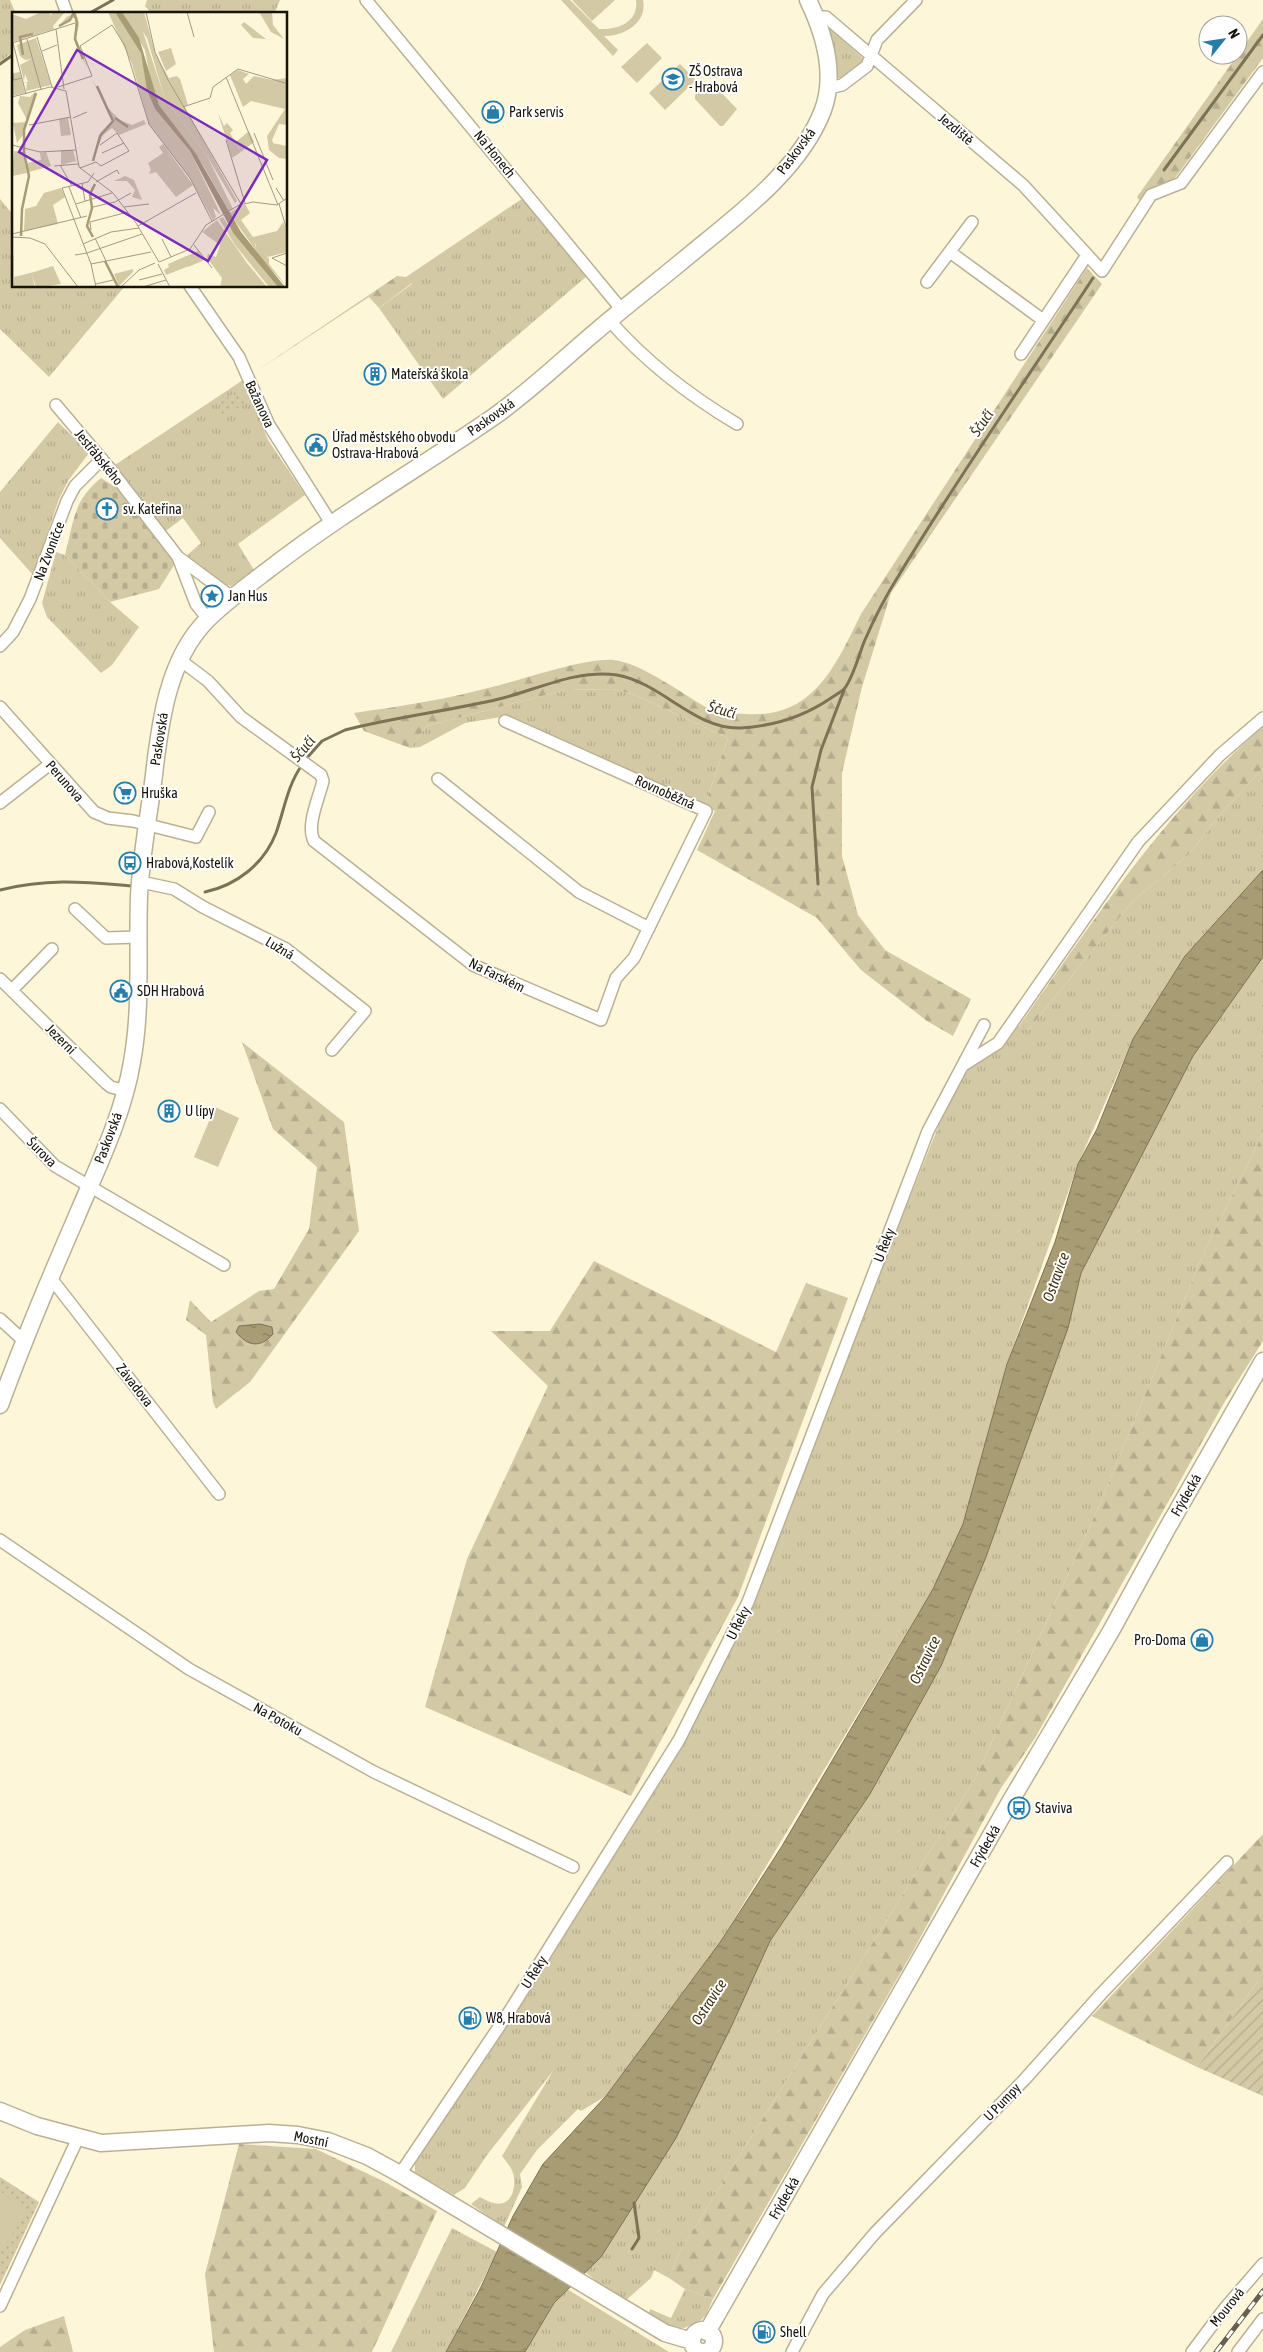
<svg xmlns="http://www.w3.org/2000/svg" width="1263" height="2352" font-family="'Asap Condensed',sans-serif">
<defs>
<pattern id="grass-tufts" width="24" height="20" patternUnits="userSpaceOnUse" patternTransform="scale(1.25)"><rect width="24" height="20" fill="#d3c9a5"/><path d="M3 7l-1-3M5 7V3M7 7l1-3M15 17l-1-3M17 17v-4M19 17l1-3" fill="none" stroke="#b4ac8d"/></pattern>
<pattern id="forest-firs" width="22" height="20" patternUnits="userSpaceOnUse" patternTransform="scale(1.25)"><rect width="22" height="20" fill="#d3c9a5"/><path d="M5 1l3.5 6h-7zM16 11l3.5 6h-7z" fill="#b4ac8d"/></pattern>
<pattern id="cemetery-stones" width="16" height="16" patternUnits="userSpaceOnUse" patternTransform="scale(1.25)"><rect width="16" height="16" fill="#d3c9a5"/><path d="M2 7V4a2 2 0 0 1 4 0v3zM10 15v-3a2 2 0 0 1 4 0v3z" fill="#b4ac8d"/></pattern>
<pattern id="park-dots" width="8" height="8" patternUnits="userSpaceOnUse" patternTransform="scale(1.25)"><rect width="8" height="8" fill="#d3c9a5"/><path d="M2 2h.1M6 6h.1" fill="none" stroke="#b4ac8d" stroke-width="1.8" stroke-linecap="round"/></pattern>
<pattern id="garden-furrows" width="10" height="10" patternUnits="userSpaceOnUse" patternTransform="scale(1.25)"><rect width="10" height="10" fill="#d3c9a5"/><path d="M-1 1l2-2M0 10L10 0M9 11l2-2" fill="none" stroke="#b4ac8d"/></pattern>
<pattern id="water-ripples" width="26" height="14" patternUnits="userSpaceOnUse" patternTransform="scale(1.25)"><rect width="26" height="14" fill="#a89c74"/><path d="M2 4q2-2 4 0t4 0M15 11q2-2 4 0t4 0" fill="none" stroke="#887e5d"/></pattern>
</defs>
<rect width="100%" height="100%" fill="#fef6d8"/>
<path fill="url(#grass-tufts)" d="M0,0H10L16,14H14V51L0,62Z
M147,0H280L274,14H152L145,6Z
M829,28L865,60L844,78H837L828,33Z
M526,196L587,276L443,399L379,308L412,284L406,277Z
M0,199L14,216V286H125L49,377L0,329Z
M243,380L268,440L305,495L238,544L254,570L231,586L221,584L185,557L201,543L183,518L163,533L112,467Z
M58,422L89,453L68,481L59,499L33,575L0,538V492Z
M56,552L65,555L110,602L139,627L112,665L101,673L47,617L42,603Z
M613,689L635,695L728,738L705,805L501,717L465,723L420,747L410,748L427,726L565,690Z
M1263,768V870L1185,956L1133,1039L1078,1164L1007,1364L963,1524L933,1589L721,1941L606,2096L581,2111L578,2109L537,2150L520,2174L522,2187L504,2227L471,2204L480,2197C484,2199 489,2202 494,2203C512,2208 517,2186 513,2173C511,2167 506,2161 502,2156L553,2071L487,2155L465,2188L454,2195L415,2172V2160L679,1740L748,1602L963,1065L977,1063L1001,1027L1019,1026L1028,1030L1133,901L1188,855L1219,816Z
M1263,957V1133L1205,1250L1099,1506L975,1779L680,2251L669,2278L654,2270L651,2278L623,2303L584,2271L601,2257L676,2138L770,1941L870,1794L941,1666L986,1557L1036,1414L1081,1273L1193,1056Z
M452,2228L497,2252L446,2352H391Z
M567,2289L669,2352H525L554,2303Z
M685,2289L713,2299L706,2315L700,2321L684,2328L666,2327L649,2314L650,2309L671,2318Z"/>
<path fill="url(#forest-firs)" d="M1263,19V58L1175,178L1139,200L1137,197Z
M1087,268L1102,284L891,593L862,687L842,773V856L858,915L885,950L971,999L953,1036L927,1021L861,970L817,918L697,850L715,811L705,805L728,738L635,695L613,689L565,690L427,726L410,748L364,731L354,713C403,706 448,699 496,686C524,679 587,657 614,660C642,663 685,696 711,710C720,715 735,713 745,714C813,719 835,667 861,614Z
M397,276L406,277L412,283L379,308L369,297L255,372Z
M1263,727V768L1219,816L1188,855L1133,901L1028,1030L1019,1026C1094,921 1164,811 1263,727Z
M242,1042L344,1122L359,1231L250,1382L216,1409L213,1402L206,1335L186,1320L190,1300L211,1322L259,1291L274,1289L309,1229L317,1167L273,1129Z
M1263,1133V1341L1224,1403L1035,1738L1001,1788L913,1951L713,2299L685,2289L669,2278L680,2251L975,1779L1099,1506L1205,1250Z
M594,1261L776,1352L806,1283L848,1298L738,1597L631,1796L425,1707L467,1559L548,1386L491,1331H550Z
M1263,1834V1974L1197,2067L1092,2016Z
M239,2144L316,2149L383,2181L437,2211L372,2352H214L205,2274Z
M64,2316L73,2352H0V2347L25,2330Z"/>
<path fill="url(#cemetery-stones)" d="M101,478L123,492L176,562L159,589L110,602L65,555C74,521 73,501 101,478Z"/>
<path fill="url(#park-dots)" d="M233,394L243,399L245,404L222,416L221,401Z
M0,2177L39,2202L0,2285Z"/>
<path fill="url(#garden-furrows)" d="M1263,1974V2096L1197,2067Z"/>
<path fill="#d3c9a5" d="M561,0H570L599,29C617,30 639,23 636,0H643C648,23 623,37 604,36L618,50L613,56Z
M572,0H615L592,21Z
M647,43L662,58L637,83L621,67Z
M680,64L696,80L665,110L649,93Z
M708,83H712L737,109L723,126H720L695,99V95Z
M215,1107L239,1118L218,1167L194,1157Z
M0,2191L28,2212L0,2251Z"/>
<path fill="url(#water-ripples)" stroke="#7c7354" d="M1263,870V957L1193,1056L1081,1273L1068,1328L986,1557L941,1666L870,1794L770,1941L732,2025L676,2138L601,2257L554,2303L525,2352H446L481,2287L513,2216L543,2164L606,2096L721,1941L782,1846L933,1589L963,1524L1007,1364L1055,1242L1078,1164L1097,1129L1133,1039L1185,956Z
M260,1324L272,1327L273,1334C261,1348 248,1347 236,1332L239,1326Z"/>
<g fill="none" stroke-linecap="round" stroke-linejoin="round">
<path stroke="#7c7354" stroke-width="3" d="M88,14L113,0
M0,64L14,54
M1164,170L1263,35
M305,760L322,741L345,730C395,717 448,711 499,699C536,690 577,669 617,675C662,683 695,730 741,728C774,726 805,716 831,698C835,695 841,692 844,689C852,680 859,655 864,642C874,619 885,597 899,575C960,474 1028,377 1093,278
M818,884L812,787L821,750L844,690
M0,890C48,878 84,882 132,886
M205,892C237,885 264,864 276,833C284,811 287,786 302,765
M632,2249L639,2238L634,2203"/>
<g stroke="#b9b195" stroke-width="14">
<path id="street" d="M62,0L67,14
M366,0L622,310
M816,17H826L1023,185L1102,271L1151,195L1181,183L1263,72
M828,88L842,85L867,66L877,40L916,0
M950,252L1043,320
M927,282L972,222
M190,286L239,357L269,425L331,523
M609,320C645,361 690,396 737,424
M1021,354L1087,255
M56,405L111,470L178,557L233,598
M178,557L196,604L208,619
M0,646L13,632L30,599L67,501L75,486L102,459
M180,660L208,681L241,717L321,775L323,781C319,798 306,825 314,841L473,965L601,1020L616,978L634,958L706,811L505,721
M0,707L94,812L108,818L133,821L196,837L209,812
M438,779L579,892L649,928
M0,803L50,764
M141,882L174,889L203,907L286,949L365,1011L332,1050
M75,909L106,938L139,937
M0,979L106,1083L111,1087L126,1091
M12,990L52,949
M965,1064L998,1043L1138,842L1220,755L1263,718
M0,1109L55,1166L224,1265
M50,1277L219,1494
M0,1319L24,1341
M0,1540L189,1669L374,1772L573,1867
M400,2174L511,2009L679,1740L748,1602L928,1131L984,1025
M0,2306L78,2138
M792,2352L823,2294L875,2233L1025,2079L1101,1994L1227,1862
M1192,2352L1225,2308L1263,2264
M1238,2352L1263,2319"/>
</g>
<g stroke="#b9b195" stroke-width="19">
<path id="secondary" d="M0,1405C23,1342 49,1280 76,1218C97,1168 123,1116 132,1062C142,1007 137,952 139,896C141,856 149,815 154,775C160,722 168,659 207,620C225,602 247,586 268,570C340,514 418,469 492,418C528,393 560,362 593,334C622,309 652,286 681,262C731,220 799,173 823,110C836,74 824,33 808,0
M0,2111L37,2126L101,2143L269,2133L298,2135L328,2141L367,2156L400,2174L665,2333L692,2341
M692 2341a11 11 0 1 1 22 0a11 11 0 1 1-22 0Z
M707,2332L1010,1802L1111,1631L1168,1527L1263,1361"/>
</g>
<use href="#street" stroke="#fff" stroke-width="11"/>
<use href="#secondary" stroke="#fff" stroke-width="16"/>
<g stroke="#645f4e" stroke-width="5">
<path id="rail" d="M1216,2352L1263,2291"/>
</g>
<use href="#rail" stroke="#fff" stroke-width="3" stroke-dasharray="9" stroke-linecap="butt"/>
</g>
<defs>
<g id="school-ring" transform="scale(1.125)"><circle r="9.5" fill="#fff" stroke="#247dab" stroke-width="1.5"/><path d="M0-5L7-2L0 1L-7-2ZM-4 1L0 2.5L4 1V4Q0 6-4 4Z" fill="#247dab"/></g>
<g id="shop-ring" transform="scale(1.125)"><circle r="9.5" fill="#fff" stroke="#247dab" stroke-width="1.5"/><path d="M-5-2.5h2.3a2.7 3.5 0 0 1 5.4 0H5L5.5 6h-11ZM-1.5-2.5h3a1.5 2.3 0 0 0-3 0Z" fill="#247dab"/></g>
<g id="building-ring" transform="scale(1.125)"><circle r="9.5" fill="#fff" stroke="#247dab" stroke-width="1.5"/><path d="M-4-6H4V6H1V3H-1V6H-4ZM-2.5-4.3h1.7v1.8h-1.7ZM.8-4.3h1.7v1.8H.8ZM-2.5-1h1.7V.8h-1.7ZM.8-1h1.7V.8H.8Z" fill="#247dab"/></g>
<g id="civic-ring" transform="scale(1.125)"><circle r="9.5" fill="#fff" stroke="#247dab" stroke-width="1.5"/><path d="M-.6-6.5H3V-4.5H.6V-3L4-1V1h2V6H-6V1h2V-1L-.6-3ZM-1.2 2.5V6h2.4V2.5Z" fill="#247dab"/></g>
<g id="church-ring" transform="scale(1.125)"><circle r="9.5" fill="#fff" stroke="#247dab" stroke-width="1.5"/><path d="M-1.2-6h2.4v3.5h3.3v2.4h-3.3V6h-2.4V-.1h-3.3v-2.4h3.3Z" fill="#247dab"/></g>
<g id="sight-ring" transform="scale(1.125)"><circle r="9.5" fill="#fff" stroke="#247dab" stroke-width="1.5"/><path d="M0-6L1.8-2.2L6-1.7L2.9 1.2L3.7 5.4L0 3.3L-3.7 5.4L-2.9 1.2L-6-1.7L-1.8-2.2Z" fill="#247dab"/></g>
<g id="supermarket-ring" transform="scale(1.125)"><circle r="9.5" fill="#fff" stroke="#247dab" stroke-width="1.5"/><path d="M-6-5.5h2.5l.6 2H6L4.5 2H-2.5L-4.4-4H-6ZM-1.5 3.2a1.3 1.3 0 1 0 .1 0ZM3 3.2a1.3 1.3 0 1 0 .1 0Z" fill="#247dab"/></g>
<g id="bus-ring" transform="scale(1.125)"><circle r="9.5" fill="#fff" stroke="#247dab" stroke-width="1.5"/><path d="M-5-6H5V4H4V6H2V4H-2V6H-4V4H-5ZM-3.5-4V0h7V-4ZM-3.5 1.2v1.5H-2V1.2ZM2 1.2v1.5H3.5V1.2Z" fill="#247dab"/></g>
<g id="fuel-ring" transform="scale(1.125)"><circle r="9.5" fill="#fff" stroke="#247dab" stroke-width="1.5"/><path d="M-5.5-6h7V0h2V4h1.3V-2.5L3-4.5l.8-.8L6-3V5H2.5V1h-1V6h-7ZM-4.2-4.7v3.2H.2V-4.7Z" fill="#247dab"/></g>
</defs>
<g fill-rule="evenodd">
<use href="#school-ring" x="673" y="79"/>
<use href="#shop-ring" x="493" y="112"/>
<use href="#building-ring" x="375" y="374"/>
<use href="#civic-ring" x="316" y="445"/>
<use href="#church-ring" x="107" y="509"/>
<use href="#sight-ring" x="212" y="596"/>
<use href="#supermarket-ring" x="125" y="793"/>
<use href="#bus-ring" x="130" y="863"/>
<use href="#civic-ring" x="121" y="991"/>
<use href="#building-ring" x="169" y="1111"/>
<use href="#shop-ring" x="1202" y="1640"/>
<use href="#bus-ring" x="1019" y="1808"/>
<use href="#fuel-ring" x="470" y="2018"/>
<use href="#fuel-ring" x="764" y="2332"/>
</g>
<g text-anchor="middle" stroke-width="4" stroke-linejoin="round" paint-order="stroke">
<g font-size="14" fill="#161309" stroke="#fff" text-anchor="start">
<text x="689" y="76">ZŠ Ostrava<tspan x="689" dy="16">- Hrabová</tspan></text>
<text x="509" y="117">Park servis</text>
<text x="391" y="379">Mateřská škola</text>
<text x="332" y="442">Úřad městského obvodu<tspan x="332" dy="16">Ostrava-Hrabová</tspan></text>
<text x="123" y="514">sv. Kateřina</text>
<text x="228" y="601">Jan Hus</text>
<text x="141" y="798">Hruška</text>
<text x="146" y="868">Hrabová,Kostelík</text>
<text x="137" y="996">SDH Hrabová</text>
<text x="185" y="1116">U lípy</text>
<text x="1186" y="1645" text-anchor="end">Pro-Doma</text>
<text x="1035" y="1813">Staviva</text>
<text x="486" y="2023">W8, Hrabová</text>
<text x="780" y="2337">Shell</text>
</g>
<g font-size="14" fill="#161309" stroke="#fff">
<text transform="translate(956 129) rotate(40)" y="5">Jezdiště</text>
<text transform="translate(796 151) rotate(-53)" y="5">Paskovská</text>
<text transform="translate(495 154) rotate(51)" y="5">Na Honech</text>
<text transform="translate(260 404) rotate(65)" y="5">Bažanova</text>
<text transform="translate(491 417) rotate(-35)" y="5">Paskovská</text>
<text transform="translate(99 457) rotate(51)" y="5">Jestřábského</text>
<text transform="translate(49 551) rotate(-69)" y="5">Na Zvoničce</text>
<text transform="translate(159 739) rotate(-81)" y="5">Paskovská</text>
<text transform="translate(65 781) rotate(49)" y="5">Perunova</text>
<text transform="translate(665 792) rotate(24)" y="5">Rovnoběžná</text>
<text transform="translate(280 948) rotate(31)" y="5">Lužná</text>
<text transform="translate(497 975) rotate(26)" y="5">Na Farském</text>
<text transform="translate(61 1039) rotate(45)" y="5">Jezerní</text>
<text transform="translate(108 1138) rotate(-69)" y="5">Paskovská</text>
<text transform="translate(42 1152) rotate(45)" y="5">Šurova</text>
<text transform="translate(884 1245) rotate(-69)" y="5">U Řeky</text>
<text transform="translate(135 1385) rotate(52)" y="5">Závadova</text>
<text transform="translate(1186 1495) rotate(-60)" y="5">Frýdecká</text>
<text transform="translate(738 1623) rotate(-63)" y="5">U Řeky</text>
<text transform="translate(278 1719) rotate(29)" y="5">Na Potoku</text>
<text transform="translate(985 1846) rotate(-60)" y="5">Frýdecká</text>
<text transform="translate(534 1972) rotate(-58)" y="5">U Řeky</text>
<text transform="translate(1002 2102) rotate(-46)" y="5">U Pumpy</text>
<text transform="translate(311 2139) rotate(11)" y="5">Mostní</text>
<text transform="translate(784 2198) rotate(-60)" y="5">Frýdecká</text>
<text transform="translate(1227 2307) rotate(-51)" y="5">Mourová</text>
</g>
<g font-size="15" font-style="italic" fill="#3c3311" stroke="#fff">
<text transform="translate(982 423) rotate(-56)" y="5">Ščučí</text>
<text transform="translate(722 710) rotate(16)" y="5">Ščučí</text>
<text transform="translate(303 749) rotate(-50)" y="5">Ščučí</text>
<text transform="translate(1056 1277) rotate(-70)" y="5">Ostravice</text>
<text transform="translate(925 1660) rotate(-64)" y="5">Ostravice</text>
<text transform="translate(709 2002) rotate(-57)" y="5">Ostravice</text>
</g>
</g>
<g transform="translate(12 12)">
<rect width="275" height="275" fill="#fef6d8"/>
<path d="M96,0H103L119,20L129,41L143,97L178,139L209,203L201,196L204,205L201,208L178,166L137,112L120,52ZM110,0H118L130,17L152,84L195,144L221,197L217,199L191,153L147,93L139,71L133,38ZM24,26L39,73L14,79L15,71L12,70H16L13,62L12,69L8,53L19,47L13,48L8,44L5,33ZM8,60L13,81L0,84L1,61ZM23,80L24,83L15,108L6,91L8,84L18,85ZM56,106L59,123L49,124L47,107ZM14,110L11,123L5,131L1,111ZM49,138H61L64,149L49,153ZM2,139L11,140L15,161L0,164ZM34,140L39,154L17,160L15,151L29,148L28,141ZM49,176L53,185L41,193L46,212L12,219L13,197L24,194L32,181ZM233,192L238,201L229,208L241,225L265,219L271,210L275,218V240L256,245L243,231V237L217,201ZM211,205L221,221L266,275H257L223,233L207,207ZM121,257V260L107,274L102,262ZM26,259L31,275H24L20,263L23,275H1L2,265Z" fill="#d3c9a5"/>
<path d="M29,0H37L39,4L40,0H53L41,14L42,17L0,30V2L14,7ZM59,0L55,5L64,0L67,13L64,26L76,58L63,31V5L46,15ZM118,0H132L143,41L225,189L223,191L195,144L152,84L135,26ZM247,0H260L261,13L272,27L259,20ZM232,10L254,27L273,29L241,26L229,13ZM159,36L164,52L154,59L146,40ZM226,58L237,62L231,67L234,72L242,64L260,68L275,66V113L267,112L260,128L267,146L257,138L255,124L273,97L239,89L231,95L218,63ZM165,64L168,67L176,93L172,94L157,66ZM79,65L96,96L108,108L120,113L132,108L134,112L107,123L100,116L91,123L82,145L88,121L100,109ZM206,101L212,114L215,111L221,118L218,121L229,140L220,146ZM151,132L181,173L164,185L144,160L137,162L139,158L136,151L151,141L147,135ZM113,164L122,168L130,188L120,185L123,178L115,169H102ZM205,208L235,251L255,275H208L210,266L195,246L196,242L204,245L208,233L190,220ZM244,229L257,247V252L275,275L247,244L243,237Z" fill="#d3c9a5"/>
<path d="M186,239L192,248L154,263L152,258L157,255L156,252Z" fill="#d3c9a5"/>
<path d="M237,119L242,130L229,140L224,130ZM260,131L275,134V147L267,146ZM41,254L49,272L31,275L25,259Z" fill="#d3c9a5"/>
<path d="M186,240L190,249L176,255L173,247Z" fill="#d3c9a5"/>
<path d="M103,0H110L127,26L147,93L184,142L229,220L273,275H266L221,221L178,139L143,97L135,78L129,41Z" fill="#a89c74"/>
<path fill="none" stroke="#a89c74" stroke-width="2.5" d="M62,1L65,10L63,27L71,47M47,14L58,8L62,0M11,43L8,25L21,22M103,106L116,115M81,149L88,124L101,109L85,74M9,224L10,197L17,164L12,141V118L24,81M81,225L75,214L80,196L78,182L83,172M0,244V266M93,249L106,275"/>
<path fill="none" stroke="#a19b85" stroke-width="1" d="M134,0L143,40L156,68L229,192M175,0L182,25M44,17L52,77M25,25L40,75M15,27L29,77M0,31L63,11M1,31L14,82M30,39L45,33M0,59L2,68L10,66M214,65L266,193M46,75L80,64L68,34L100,13L113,34L137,112M0,85L38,75L54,79L67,155L101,181L124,211L147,250M171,95L198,86L201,75L226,57L273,71M61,106L75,100M136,111L178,166L200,209M17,113L59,105M242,121L261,168M214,128L233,191M0,133L28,140L64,138M90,141L112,131M48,153L60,174M42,154L66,152M68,156L84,150L89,154L117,139L105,121L88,133M82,161L76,170L50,176L79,252L84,275M84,170L105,158L107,162M70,171L73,189M57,175L69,206M264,176L272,189M64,192L100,181M267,192L275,218M81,195L103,190L119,181M112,195L137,192M126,214L184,181M79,218L78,210L116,200M0,222L75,204M0,225L18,226L33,232L66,275M83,226L94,249M150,227L159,245M71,232L99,220L127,216M182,233L200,256M63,243L75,241L130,222M260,246L275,254M260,246L275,241M147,250L178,237L194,213L227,193L241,190L265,193L275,186M79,252L139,240M146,252L158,275M127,268L150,262M84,272L101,268M109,275L127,258L143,251M131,275L154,268"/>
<path fill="#7b2cbf" fill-opacity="0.15" stroke="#7b2cbf" stroke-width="2.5" d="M65,38L255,148L196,249L7,140Z"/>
<rect width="275" height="275" fill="none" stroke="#161309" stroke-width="2.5"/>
</g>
<g transform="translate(1223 40) rotate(60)"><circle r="24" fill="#ffffff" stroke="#a2a19d"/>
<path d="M0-4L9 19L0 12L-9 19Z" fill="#247dab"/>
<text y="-8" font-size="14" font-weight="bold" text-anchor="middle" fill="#161309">N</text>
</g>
</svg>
